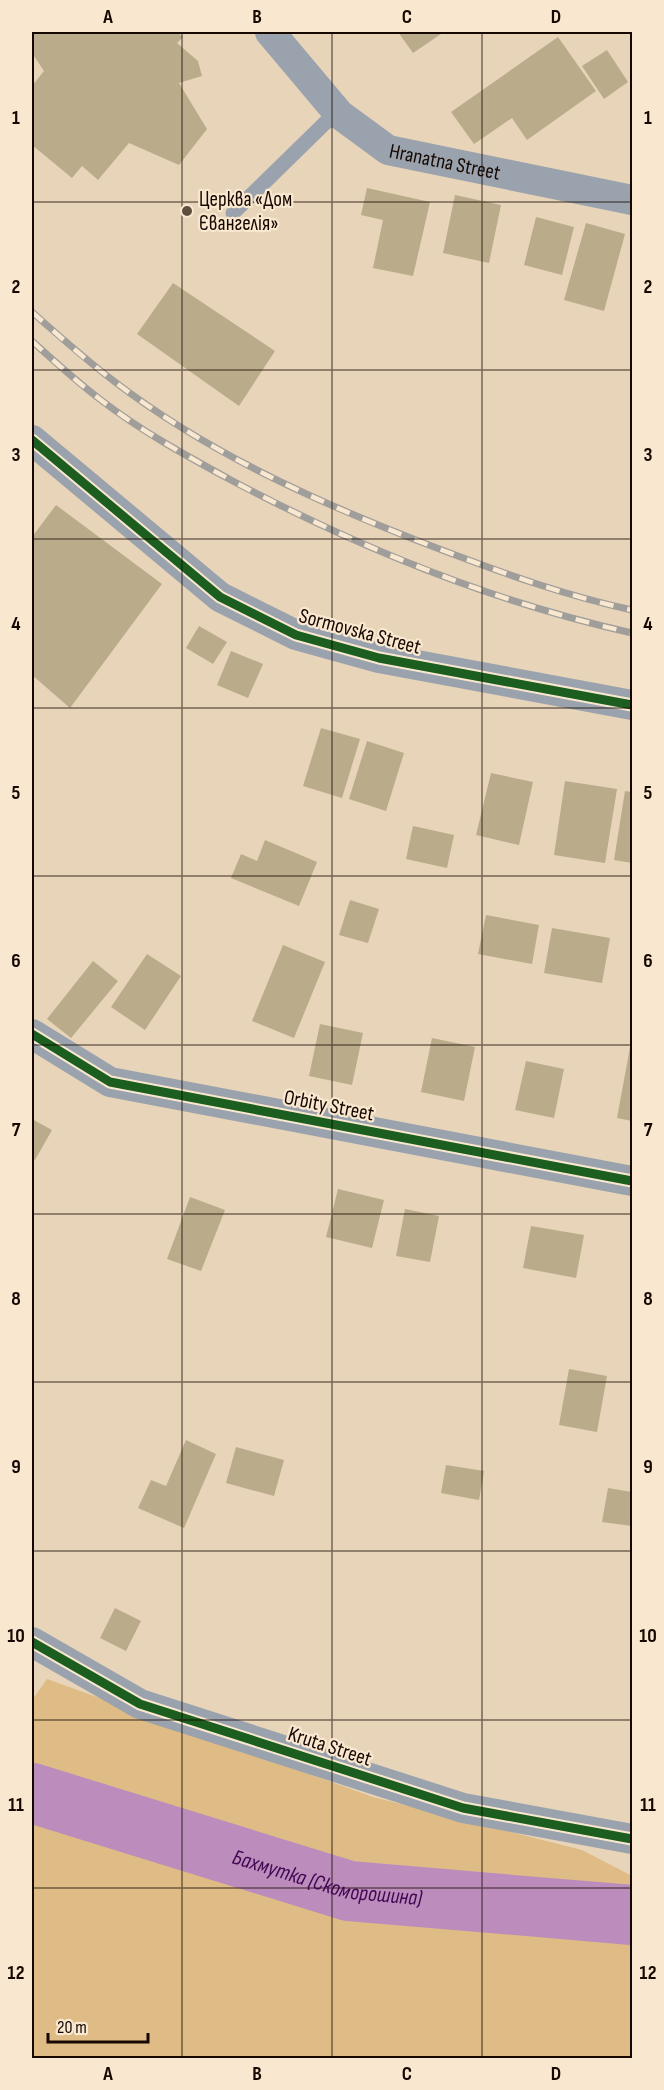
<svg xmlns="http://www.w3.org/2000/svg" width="664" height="2090" font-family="'Sofia Sans Condensed',sans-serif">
<rect width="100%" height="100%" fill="#e7d4b9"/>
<path fill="#dfbb85" d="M47,1679L373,1797L582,1850L632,1876V2058H32V1700Z"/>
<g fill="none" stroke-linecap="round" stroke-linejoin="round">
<path stroke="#bc8dbc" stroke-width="60" id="s1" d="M32,1793L349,1891L632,1915"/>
</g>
<path fill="#baac8a" d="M32,32H177L183,37L177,43L198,61L202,76L179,83L207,129L179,165L129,143L98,180L82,166L72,178L32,145V86L44,71L32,53Z
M398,32H444L413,53Z
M558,37L596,91L527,140L512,118L474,144L451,112Z
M607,50L628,82L604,99L582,66Z
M367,188L430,202L413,276L373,268L383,220L361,215Z
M455,195L501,205L489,263L443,253Z
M536,217L574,227L562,275L524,265Z
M586,223L625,234L604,311L564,300Z
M173,283L275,351L239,406L137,334Z
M56,505L162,584L70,708L32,675V537Z
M199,626L227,642L213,664L186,648Z
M231,651L263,664L248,698L217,685Z
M321,728L360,739L342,798L303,786Z
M367,741L404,753L386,811L349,799Z
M491,773L533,782L519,845L476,835Z
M565,781L617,789L605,863L554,855Z
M625,791L632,792V863L614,860Z
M413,826L454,835L447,868L406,859Z
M265,840L317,862L299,906L231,878L241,854L257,861Z
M350,900L379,909L368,943L339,935Z
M486,915L539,925L532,964L478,954Z
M552,928L610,938L602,983L544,973Z
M283,945L325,962L294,1038L252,1021Z
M147,954L181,976L145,1030L111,1007Z
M93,961L118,981L71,1038L47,1019Z
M320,1024L363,1033L352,1085L309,1076Z
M432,1038L475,1047L464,1101L421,1092Z
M631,1042H632V1121L617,1118Z
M526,1061L564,1069L554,1118L515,1110Z
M32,1119L52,1130L35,1160L32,1158Z
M338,1189L384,1200L372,1248L326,1237Z
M190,1197L225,1210L201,1271L167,1259Z
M405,1209L439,1216L430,1262L396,1256Z
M531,1226L584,1235L576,1278L523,1268Z
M569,1369L607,1376L597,1432L559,1425Z
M186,1440L216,1454L184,1528L138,1508L151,1480L166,1486Z
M236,1447L284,1460L274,1496L226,1483Z
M446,1465L484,1471L479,1500L441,1493Z
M608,1488L632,1492V1526L602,1522Z
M115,1608L141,1621L126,1651L100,1638Z"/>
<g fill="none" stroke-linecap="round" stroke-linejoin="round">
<path stroke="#9aa3ad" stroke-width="15" d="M233,213L325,123L339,114"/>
<g stroke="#9aa3ad" stroke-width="30">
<path id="s2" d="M270,32L339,114L388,150L632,200"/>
<path d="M32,440L220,597L296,635L379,658L632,705"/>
<path d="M32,1034L110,1082L632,1181"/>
<path d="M32,1642L140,1704L463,1808L632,1839"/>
</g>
<g stroke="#a09e9b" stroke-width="7">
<path id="rail" d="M32,312C59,336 86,360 115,382C212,456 328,507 442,550C505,574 567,596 632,610
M32,341C54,361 77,382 101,400C141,431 185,455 229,479C355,546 493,602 632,633"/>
</g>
<use href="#rail" stroke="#f9e8cf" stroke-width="4.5" stroke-dasharray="14" stroke-linecap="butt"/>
<g stroke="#f9e8cf" stroke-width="13">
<path id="cycleway" d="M32,440L220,597L296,635L379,658L632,705
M32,1034L110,1082L632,1181
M32,1642L140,1704L463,1808L632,1839"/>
</g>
<use href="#cycleway" stroke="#1b5e20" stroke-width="9"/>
</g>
<path fill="none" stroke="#160800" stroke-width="1.5" stroke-opacity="0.55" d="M182,32V2058M332,32V2058M482,32V2058M32,202H632M32,370H632M32,539H632M32,708H632M32,876H632M32,1045H632M32,1214H632M32,1382H632M32,1551H632M32,1720H632M32,1888H632"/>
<circle fill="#5f4f41" stroke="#f9e8cf" stroke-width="2" cx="187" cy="211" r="6"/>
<g text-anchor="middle" stroke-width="4.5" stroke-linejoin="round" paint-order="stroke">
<g font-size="21" fill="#160800" stroke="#f9e8cf">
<text dy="7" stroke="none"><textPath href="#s2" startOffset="226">Hranatna Street</textPath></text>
<text transform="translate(360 631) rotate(15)" y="7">Sormovska Street</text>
<text transform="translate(329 1105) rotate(11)" y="7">Orbity Street</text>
<text transform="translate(330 1746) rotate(18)" y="7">Kruta Street</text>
</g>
<g font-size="21" fill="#160800" stroke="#f9e8cf" text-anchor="start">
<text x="199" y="206">Церква «Дом<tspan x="199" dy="24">Євангелія»</tspan></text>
</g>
<g font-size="22" font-style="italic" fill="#420653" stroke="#f9e8cf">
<text dy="8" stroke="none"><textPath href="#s1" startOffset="308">Бахмутка (Скоморошина)</textPath></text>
</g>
</g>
<rect width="664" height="2090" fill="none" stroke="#f9e8cf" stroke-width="66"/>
<path d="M48 2033v9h100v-9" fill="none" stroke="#160800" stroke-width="3"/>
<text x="57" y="2033" font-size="18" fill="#160800" stroke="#f9e8cf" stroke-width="4.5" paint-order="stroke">20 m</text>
<rect x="33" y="33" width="598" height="2024" fill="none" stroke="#160800" stroke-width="2"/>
<g font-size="20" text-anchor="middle" font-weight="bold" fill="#160800">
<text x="108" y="23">A</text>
<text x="257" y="23">B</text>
<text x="407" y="23">C</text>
<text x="556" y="23">D</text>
<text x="16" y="124">1</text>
<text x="648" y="124">1</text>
<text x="16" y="293">2</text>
<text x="648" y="293">2</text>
<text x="16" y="461">3</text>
<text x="648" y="461">3</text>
<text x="16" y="630">4</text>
<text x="648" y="630">4</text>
<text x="16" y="799">5</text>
<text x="648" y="799">5</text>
<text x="16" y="967">6</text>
<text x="648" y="967">6</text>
<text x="16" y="1136">7</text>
<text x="648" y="1136">7</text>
<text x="16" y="1305">8</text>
<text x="648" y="1305">8</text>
<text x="16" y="1473">9</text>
<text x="648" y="1473">9</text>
<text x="16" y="1642">10</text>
<text x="648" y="1642">10</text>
<text x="16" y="1811">11</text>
<text x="648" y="1811">11</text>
<text x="16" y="1979">12</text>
<text x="648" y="1979">12</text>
<text x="108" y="2080">A</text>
<text x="257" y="2080">B</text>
<text x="407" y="2080">C</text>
<text x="556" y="2080">D</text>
</g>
</svg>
